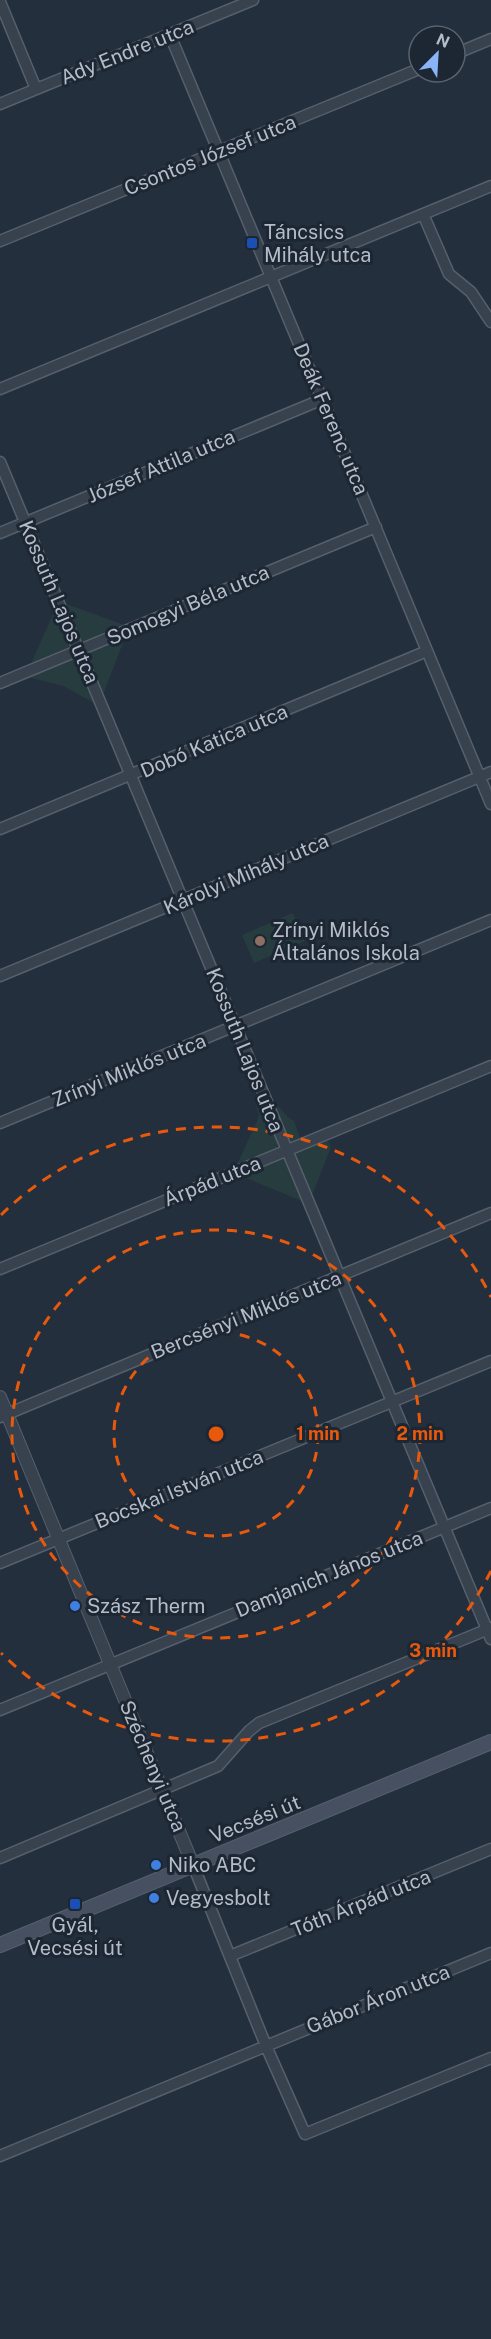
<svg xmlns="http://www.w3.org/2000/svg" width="491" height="2339" font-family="'Public Sans',sans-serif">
<rect width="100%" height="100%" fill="#242f3e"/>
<path fill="#263c3f" d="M64,603L127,626L87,643L79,640Z
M56,607L71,642L69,649L30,666Z
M126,635L103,695L86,655L88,650Z
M73,657L77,659L96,704L63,686L28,677Z
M293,913L305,941L254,963L242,935Z
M261,1100L279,1143L276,1149L235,1169L257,1121L259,1115L255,1103Z
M272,1102C282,1107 284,1116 294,1121L301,1141L294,1144L288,1141Z
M327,1139L331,1147L311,1198L294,1157L296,1153Z
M280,1157L285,1159L304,1202L239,1175Z"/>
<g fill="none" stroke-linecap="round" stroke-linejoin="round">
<g stroke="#565f6c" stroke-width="13">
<path id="minor" d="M0,2L36,89
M170,35L491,804
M455,54L491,39
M0,104L253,0
M423,214L449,274L471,292L491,322
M0,241L419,69
M0,389L491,186
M0,462L491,1639
M0,533L323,399
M0,683L376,527
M0,829L427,651
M0,976L491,772
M0,1123L491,920
M0,1269L491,1066
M0,1417L491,1213
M0,1563L491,1361
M0,1710L491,1508
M0,1858L218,1766L249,1731L259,1723L491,1628
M193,1865L266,2046L305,2134L491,2058
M230,1956L491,1849
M0,2156L491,1953"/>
</g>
<g stroke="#565f6c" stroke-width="14">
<path id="tertiary" d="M0,1397L193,1865"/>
</g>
<g stroke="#565f6c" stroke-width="16">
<path id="secondary" d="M0,1945L491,1742"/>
</g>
<use href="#minor" stroke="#38414e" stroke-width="10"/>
<use href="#tertiary" stroke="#38414e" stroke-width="12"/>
<use href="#secondary" stroke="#465061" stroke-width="14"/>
</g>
<g fill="none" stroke="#e8590c" stroke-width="3" stroke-dasharray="10 8">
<circle cx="216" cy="1434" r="102"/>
<circle cx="216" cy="1434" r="204"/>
<path d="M491 1571A307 307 0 0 1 1 1653M1 1215A307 307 0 0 1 491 1297"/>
</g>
<g fill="#1a4fb4" stroke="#1d2633" stroke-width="2">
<rect x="246" y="237" width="12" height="12" rx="3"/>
<rect x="69" y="1898" width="12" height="12" rx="3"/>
</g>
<circle fill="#8d6e63" stroke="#1d2633" stroke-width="2" cx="260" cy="941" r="6"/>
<g fill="#3f7fe0" stroke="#1d2633" stroke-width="2">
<circle cx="75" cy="1606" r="6"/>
<circle cx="156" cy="1865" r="6"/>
<circle cx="154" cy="1898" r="6"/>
</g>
<g text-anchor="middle" stroke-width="6" stroke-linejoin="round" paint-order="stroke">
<g font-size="20" fill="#b4bcc9" stroke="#1d2633">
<text transform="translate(127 52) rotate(-22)" y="7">Ady Endre utca</text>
<text transform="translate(210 155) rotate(-22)" y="7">Csontos József utca</text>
<text transform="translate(331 419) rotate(67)" y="7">Deák Ferenc utca</text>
<text transform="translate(161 466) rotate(-23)" y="7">József Attila utca</text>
<text transform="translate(59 602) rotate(67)" y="7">Kossuth Lajos utca</text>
<text transform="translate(188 605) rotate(-23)" y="7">Somogyi Béla utca</text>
<text transform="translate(214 741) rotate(-23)" y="7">Dobó Katica utca</text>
<text transform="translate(246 874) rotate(-23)" y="7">Károlyi Mihály utca</text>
<text transform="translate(245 1050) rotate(68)" y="7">Kossuth Lajos utca</text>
<text transform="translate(129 1070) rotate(-22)" y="7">Zrínyi Miklós utca</text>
<text transform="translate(212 1181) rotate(-22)" y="7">Árpád utca</text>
<text transform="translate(246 1315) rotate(-22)" y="7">Bercsényi Miklós utca</text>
<text transform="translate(179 1489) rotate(-22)" y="7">Bocskai István utca</text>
<text transform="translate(329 1574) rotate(-22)" y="7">Damjanich János utca</text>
<text transform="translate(153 1766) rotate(67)" y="7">Széchenyi utca</text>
<text transform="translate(255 1819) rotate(-22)" y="7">Vecsési út</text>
<text transform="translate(361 1903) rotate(-22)" y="7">Tóth Árpád utca</text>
<text transform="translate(378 1999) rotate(-22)" y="7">Gábor Áron utca</text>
</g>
<g font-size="20" fill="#b4bcc9" stroke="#1d2633" text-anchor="start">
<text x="264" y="239">Táncsics<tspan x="264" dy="23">Mihály utca</tspan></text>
<text x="272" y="937">Zrínyi Miklós<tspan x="272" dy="23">Általános Iskola</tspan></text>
<text x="87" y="1613">Szász Therm</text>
<text x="168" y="1872">Niko ABC</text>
<text x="166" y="1905">Vegyesbolt</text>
<text x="75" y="1932" text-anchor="middle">Gyál,<tspan x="75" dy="23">Vecsési út</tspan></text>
</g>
</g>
<circle cx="216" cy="1434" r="9" fill="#e8590c" stroke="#1d2633" stroke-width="3"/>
<g font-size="18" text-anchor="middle" font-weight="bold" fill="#e8590c" stroke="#1d2633" stroke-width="6" stroke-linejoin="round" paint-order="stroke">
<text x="318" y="1440">1 min</text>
<text x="420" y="1440">2 min</text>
<text x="433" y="1657">3 min</text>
</g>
<g transform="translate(437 54) rotate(24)"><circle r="28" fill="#1d2633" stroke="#59626f" stroke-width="1.5"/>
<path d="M0-4.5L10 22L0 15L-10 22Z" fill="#8ab4f8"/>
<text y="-9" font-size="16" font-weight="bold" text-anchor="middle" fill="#b4bcc9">N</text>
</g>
</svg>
